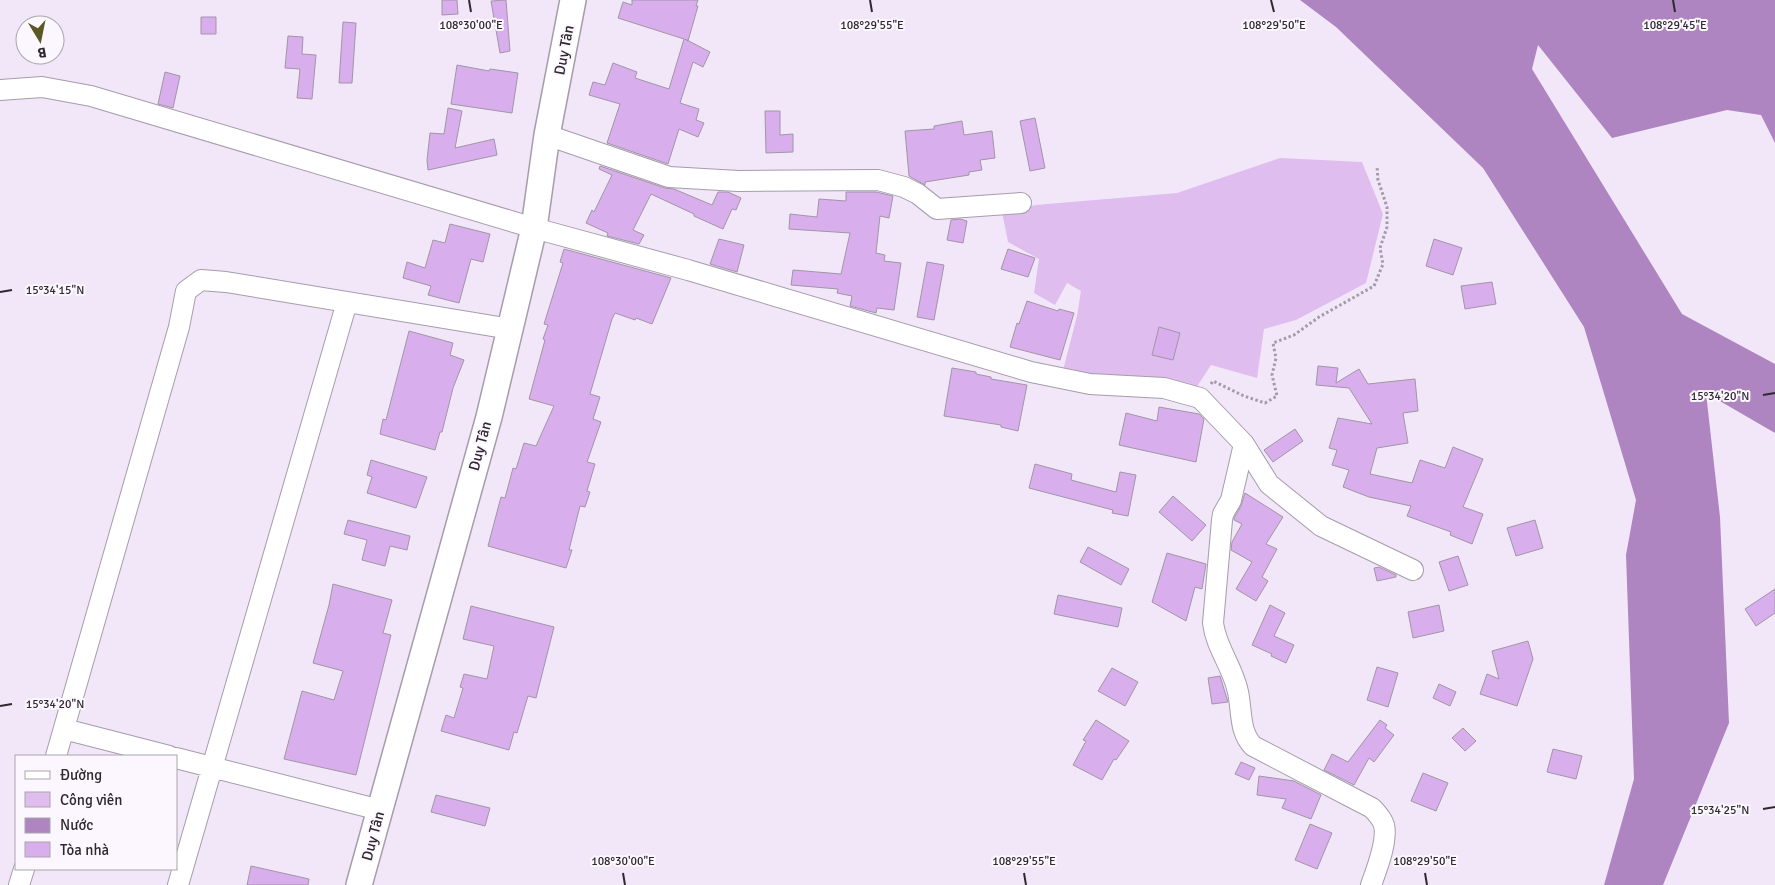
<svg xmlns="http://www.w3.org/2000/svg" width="1775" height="885" font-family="Signika,sans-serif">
<rect width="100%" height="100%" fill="#f2e7f8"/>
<path fill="#dfbdee" d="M1280,158L1362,162L1383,214L1366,283L1296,320L1264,329L1257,378L1211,365L1194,391L1061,378L1077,316L1081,291L1067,283L1055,305L1034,293L1039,259L1008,242L1002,212L1036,205L1177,193Z"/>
<path fill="#af85c1" d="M1300,0H1775V143L1761,115L1727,110L1612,138L1538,45L1532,69L1682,314L1775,364V433L1706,393L1720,517L1729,723L1663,885H1604L1634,779L1626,555L1636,500L1584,327L1483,168L1336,27Z"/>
<path fill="#d9aeed" stroke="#a096a4" d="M442,0H457L458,14L442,15Z
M506,0L510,51L500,53L491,1Z
M632,0H698L696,6H698L688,41L685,39L710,52L703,67L693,62L680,103L699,109L696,120L704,123L698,137L679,129L668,164L607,143L620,104L589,95L593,82L605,85L613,63L637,72L635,78L669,89L684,39L618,18L623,2L632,5Z
M201,17H216V34H201Z
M343,22L356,23L352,83H339Z
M288,36L303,37L302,54L316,55L312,99L297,98L300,69L285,68Z
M457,65L489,71L490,69L518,73L512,113L451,104Z
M165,72L180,76L173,108L158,104Z
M448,108L462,111L455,148L494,139L497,155L428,170L427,160L430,133L444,134Z
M765,111H780V135L793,134V152L766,153Z
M1035,118L1045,168L1030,171L1020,121Z
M962,121L964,135L992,131L995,158L980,160L982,170L969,172V175L925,182V185L909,176L905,131L934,129V126Z
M600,166L665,188L674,189L712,205L718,192H728L741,198L736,210L732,209L723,229L694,216V214L651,194L633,230L644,235L639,244L607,236L608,233L586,223L592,210L594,212L612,175L599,169Z
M846,192H876L893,196L889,218L880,216L876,253L885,255L884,261L901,263L894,310L877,308L876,313L850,306L852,296L837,293L838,289L791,285L793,270L841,274L850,233L789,229L790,214L817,217L819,199L846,201Z
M960,219L967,221L963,243L947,240L951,220Z
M450,224L490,234L483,262L471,259L459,303L428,295L431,286L403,278L407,262L425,268L433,240L445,243Z
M719,239L744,245L737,272L710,264Z
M1434,239L1462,248L1453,275L1426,266Z
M564,249L671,278L652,324L636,318L635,320L615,313L612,319L590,394L600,397L593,419L601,422L587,462L595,464L587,491L590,492L585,507L580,506L569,550H572L566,568L488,546L501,497L505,498L513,468L516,469L524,443L536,446L554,406L529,399L545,340L543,339L548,325L544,324L563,263L560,262Z
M1008,249L1035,258L1028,277L1001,269Z
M927,262L944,265L934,320L917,317Z
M1492,282L1496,304L1465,309L1461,286Z
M1027,301L1058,311L1059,309L1074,313L1060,360L1010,347L1017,323L1019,324Z
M1159,327L1180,333L1173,360L1152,355Z
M409,331L453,343L450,355L464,360L453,388L442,432H440L435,450L380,434L383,419L386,420Z
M1318,366L1338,368L1336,383L1359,369L1368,384L1415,379L1418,411L1403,413L1408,443L1377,448L1370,474L1412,483L1420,460L1445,468L1453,447L1483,459L1463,507L1483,514L1472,544L1450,535L1451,532L1407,516L1411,506L1369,497L1343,487L1349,470L1332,465L1337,450L1329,448L1338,418L1372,424L1349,388L1316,385Z
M952,368L976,372V374L991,377V379L1027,385L1018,431L1001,427V425L944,416Z
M1159,407L1199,414L1204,419L1196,462L1119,445L1126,413L1157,421Z
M1295,429L1303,441L1273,462L1264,450Z
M371,460L427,477L416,508L367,493L372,477L367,475Z
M1035,464L1072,474L1071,480L1116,492L1120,472L1136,475L1128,516L1112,513L1113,510L1029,488Z
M1245,493L1283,517L1266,544L1277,549L1262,577L1268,581L1256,601L1236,589L1252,562L1231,550L1232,542L1242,524L1234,520V518L1241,506Z
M1173,496L1206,525L1192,541L1159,512Z
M348,520L410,536L407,550L390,546L385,566L362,560L367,540L344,534Z
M1535,520L1543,548L1516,556L1507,528Z
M1088,547L1129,569L1121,585L1080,562Z
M1167,553L1206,564L1202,589L1195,587L1186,621L1152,602Z
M1458,556L1468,585L1449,591L1439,562Z
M1379,567L1396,575V577L1377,581L1374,568Z
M333,584L392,600L383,633L391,635L356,775L284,759L302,691L334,700L343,671L313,663L329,605Z
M1775,589V613L1756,626L1745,609Z
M1058,595L1122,608L1118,627L1054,614Z
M1270,605L1285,613L1274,636L1294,645L1286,663L1271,656L1272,654L1252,645Z
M1439,605L1444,631L1413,638L1408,612Z
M471,606L554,627L536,698L528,696L517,733L514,732L509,750L441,731L446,715L454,718L463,688L460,687L464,674L487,679L494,646L463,639Z
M1528,641L1533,659L1517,706L1480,694L1487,674L1499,679L1492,651Z
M1377,667L1398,673L1388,707L1367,700Z
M1112,668L1138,682L1125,706L1098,691Z
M1220,676L1228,702L1212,704L1208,678Z
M1439,684L1456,692L1450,706L1433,698Z
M1096,720L1129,741L1116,760L1114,759L1102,780L1073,765L1086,741L1083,740Z
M1380,720L1387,725L1385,728L1394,735L1374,762L1369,758L1354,785L1324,770L1332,754L1348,762Z
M1463,728L1476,741L1465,751L1452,738Z
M1553,749L1582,756L1576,779L1547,772Z
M1241,762L1255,768L1249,780L1235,774Z
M1423,773L1448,783L1436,811L1411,801Z
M1259,776L1294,781L1321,795L1311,819L1282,808L1286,799L1257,795Z
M436,795L490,808L485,826L431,812Z
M1310,824L1332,833L1317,869L1295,860Z
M251,866L309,879L308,885H247Z"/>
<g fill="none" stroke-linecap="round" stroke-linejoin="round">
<g stroke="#a69cab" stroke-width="22">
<path id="minor" d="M0,90L42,87L91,96L534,228L688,270L1031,372L1090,384L1164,388L1200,398L1244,444L1269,484L1321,526L1413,570
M547,135L669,177L738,181L878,180L904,187L918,194L937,209L1021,203
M1244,444L1231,500L1223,514L1222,520L1213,623C1216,648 1233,667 1238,692C1242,710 1239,732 1253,746L1372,808C1377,813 1382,819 1384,825C1388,841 1376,871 1371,885
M64,729L169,756
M56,756L179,327L186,291L201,280L226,282L510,329
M176,758L380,810
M19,885L24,869
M178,885L347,302"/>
</g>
<g stroke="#a69cab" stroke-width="28">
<path id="tertiary" d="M359,885L489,417L510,329L534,228L547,135L573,0"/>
</g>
<path stroke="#a39ba8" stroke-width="3" stroke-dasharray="2.5 2.5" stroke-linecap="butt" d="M1211,384L1213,381L1244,396L1265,403L1277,396L1272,375L1276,358L1273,343L1294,335L1319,317L1374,286L1383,264L1380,248L1387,227V207L1378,180L1377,167"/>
<use href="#minor" stroke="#fff" stroke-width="20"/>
<use href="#tertiary" stroke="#fff" stroke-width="25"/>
</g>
<path fill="none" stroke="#2d292f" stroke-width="2" d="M469,0L471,12M870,0L872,12M1271,0L1274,12M1673,0L1675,12M0,292L12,290M1763,395L1775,393M0,706L12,704M1763,809L1775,807M623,873L625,885M1024,873L1026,885M1425,873L1427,885"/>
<g text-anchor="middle" stroke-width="4" stroke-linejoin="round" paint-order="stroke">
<g font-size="15" fill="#2d292f" stroke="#fcf7fe">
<text transform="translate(564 50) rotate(-79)" y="5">Duy Tân</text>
<text transform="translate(480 446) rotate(-75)" y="5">Duy Tân</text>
<text transform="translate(373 836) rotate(-75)" y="5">Duy Tân</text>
</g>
</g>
<g font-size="12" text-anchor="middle" fill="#2d292f" stroke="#fcf7fe" stroke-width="4" stroke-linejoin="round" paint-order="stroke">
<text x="471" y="29">108°30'00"E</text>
<text x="872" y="29">108°29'55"E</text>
<text x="1274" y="29">108°29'50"E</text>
<text x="1675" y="29">108°29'45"E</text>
<text x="55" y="294">15°34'15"N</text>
<text x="1720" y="400">15°34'20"N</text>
<text x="55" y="708">15°34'20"N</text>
<text x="1720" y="814">15°34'25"N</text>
<text x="623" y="865">108°30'00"E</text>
<text x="1024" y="865">108°29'55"E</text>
<text x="1425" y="865">108°29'50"E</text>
</g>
<rect x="15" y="755" width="162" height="115" fill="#fcf7fe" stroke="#a9a5ab"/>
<rect x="25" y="771" width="25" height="8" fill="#ffffff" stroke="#a9a5ab"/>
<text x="60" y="780" font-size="15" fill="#2d292f">Đường</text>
<rect x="25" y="792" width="25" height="15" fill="#dfbdee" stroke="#a9a5ab"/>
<text x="60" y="805" font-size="15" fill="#2d292f">Công viên</text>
<rect x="25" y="818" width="25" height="15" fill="#af85c1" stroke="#a9a5ab"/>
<text x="60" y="830" font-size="15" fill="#2d292f">Nước</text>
<rect x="25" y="842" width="25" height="15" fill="#d9aeed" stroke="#a9a5ab"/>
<text x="60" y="855" font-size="15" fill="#2d292f">Tòa nhà</text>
<g transform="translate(40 40) rotate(170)"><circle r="24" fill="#fcf7fe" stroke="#a9a5ab"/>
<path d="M0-4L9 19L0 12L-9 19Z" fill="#5c5825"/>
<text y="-8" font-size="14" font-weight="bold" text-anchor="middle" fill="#2d292f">B</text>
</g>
</svg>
